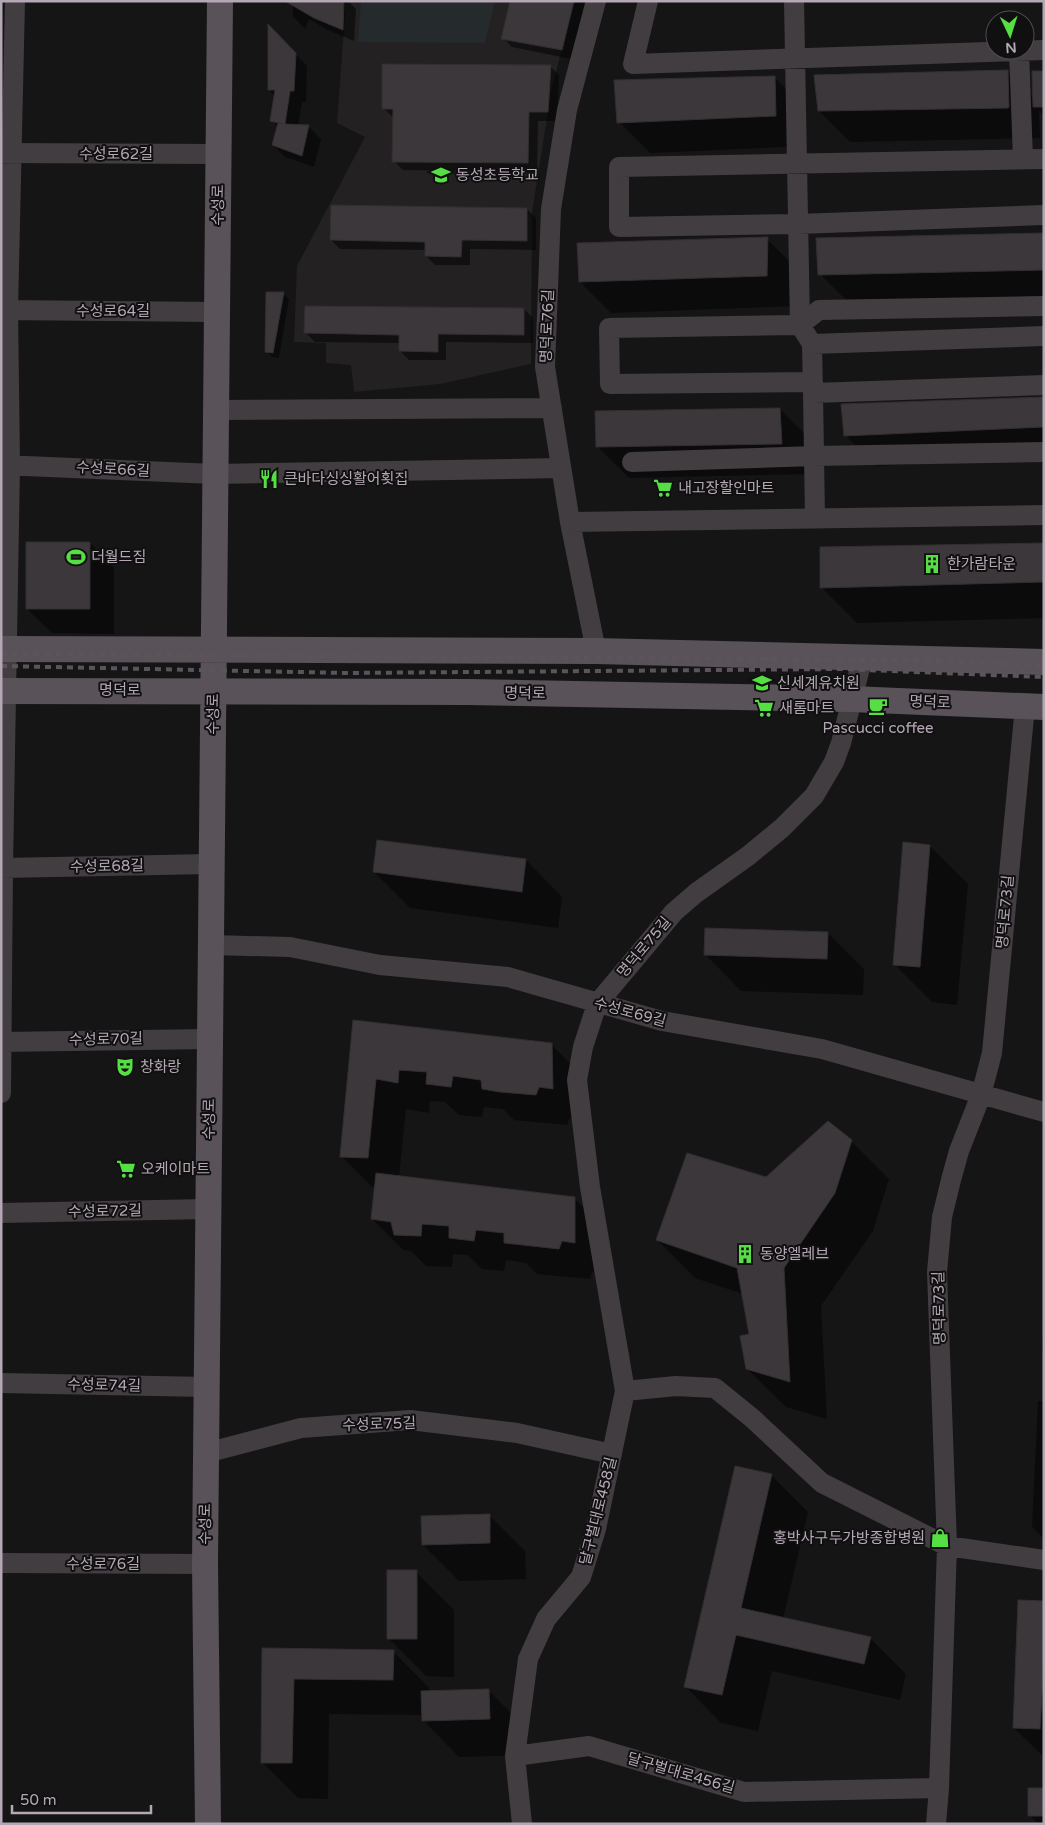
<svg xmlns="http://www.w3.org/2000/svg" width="1045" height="1825" font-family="'Varela Round','Noto Sans KR',sans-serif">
<rect width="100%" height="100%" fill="#161516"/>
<path fill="#232122" d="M346,1H574L551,92L532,213L531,364L440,384L354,392L351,365L326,363V343L294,342L297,266L365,137L337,123Z"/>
<path fill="#252a2d" d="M361,1H495L485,43L358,42Z"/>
<path fill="#0007" d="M293,1H348L356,9L354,41L328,30L309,19L305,29L293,16Z
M511,1H585L571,59L512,47L503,38Z
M269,27L307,66L306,102H302L298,126L309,127L321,139L314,167L285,157L273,145L278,127L272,120L275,96L269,90Z
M550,66L559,75L557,121H538L537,172L403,170L394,161V118L384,109Z
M1007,71L1034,98L1044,72V116L1039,111L1040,138L850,142L819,111Z
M774,77L805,108L806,146L650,153L619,122Z
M527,209L536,218V250L470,249V265H435L426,256V250L340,249L331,240Z
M1044,234V301L851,305L820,274Z
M767,239L798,270L797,306L611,313L580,282Z
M284,294L289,299L279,358L272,357L266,351Z
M524,309L533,318V343L446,342V360H409L400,351V343L315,342L306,333Z
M1044,398V459L876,466L845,435Z
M780,409L811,440L812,474L629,478L598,447Z
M90,543L114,568V634L52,633L27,609Z
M1044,544V618L857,623L821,587Z
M930,846L968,884L957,1005L932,1002L894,964Z
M526,860L562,897L558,928L410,908L374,872Z
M828,933L864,969L863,995L741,991L705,954Z
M354,1021L552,1045L582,1076L583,1120L570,1118L567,1125L514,1120L503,1109L484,1107L482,1117L459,1115L445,1102L430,1101L429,1113L406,1109L399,1177L574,1198L605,1229L606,1273L592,1272L590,1279L537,1274L526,1263L506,1260L504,1271L482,1269L468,1255L453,1254L452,1267L426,1266L411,1251L403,1250L372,1219L376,1187H372L341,1156Z
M851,1141L889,1179L873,1231L821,1306L827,1419L786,1407L747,1369L750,1336L743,1294L695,1278L657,1240L766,1178Z
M1044,1307V1355L1042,1353Z
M1038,1401H1044V1539L1032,1527Z
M771,1475L808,1512L783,1619L870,1638L906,1674L900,1700L772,1671L758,1731L721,1723L685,1686Z
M489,1515L525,1551L526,1579L459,1581L423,1545Z
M416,1572L454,1610V1677L426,1676L388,1638Z
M1044,1603V1757L1014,1728Z
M263,1650L393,1651L429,1688V1692L489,1691L525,1727L526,1755L459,1757L423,1720V1715L329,1714L328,1799L298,1798L262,1762Z
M1044,1790V1824H1038L1030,1815Z"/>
<path fill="#3b373a" stroke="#322f31" d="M285,1H344L343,30L314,18Z
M510,1H574L562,50L501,39Z
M268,24L296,53L294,91H290L285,124L309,125L302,156L272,145L278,123L283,124L270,121L275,90H268Z
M382,64L551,65L548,112H529L528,163L392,162L393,109H382Z
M1008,70L1009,107L1008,108L818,111L814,75Z
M1032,71H1044V107H1033Z
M775,76L776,116L617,123L614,80Z
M331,205L527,208V241L462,240L461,257L425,256V242L330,240Z
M1044,233V270L818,275L816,238Z
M768,237L767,276L579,282L577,243Z
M266,292H284L273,353L265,352Z
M305,306L524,308V335L438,334V352L399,351V335L304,333Z
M1044,397V427L844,436L841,404Z
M780,408L782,444L596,447L595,411Z
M26,542H90V609H26Z
M1044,543V582L820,588V547Z
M377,840L526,859L522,892L373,872Z
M903,842L930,845L920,967L893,965Z
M705,928L828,932L827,959L704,955Z
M353,1020L552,1043L553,1089L539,1087L536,1095L500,1092L482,1089L481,1080L453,1076L451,1087L426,1084L427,1072L399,1070L398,1083L376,1079L368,1158L340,1157Z
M828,1121L852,1140L835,1193L784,1268L790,1382L746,1369L740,1336L749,1334L737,1268L656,1240L687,1153L766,1177Z
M376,1173L575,1197V1243L562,1241L559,1249L523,1245L504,1243V1233L476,1230L474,1241L449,1238V1226L422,1224L421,1236L394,1235L391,1222L371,1219Z
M735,1466L772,1474L741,1608L871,1637L864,1664L736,1635L722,1695L684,1687Z
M490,1514V1543L422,1545L421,1516Z
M387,1570H417V1639H387Z
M1018,1600L1044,1601V1656L1040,1729L1013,1728Z
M262,1648L394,1650L393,1680L294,1679L292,1763H261Z
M489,1689L490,1719L422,1721L421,1691Z
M1028,1788H1044V1816H1028Z"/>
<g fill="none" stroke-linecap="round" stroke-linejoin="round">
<path stroke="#423d41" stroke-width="20" d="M648,1L633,64L1044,50
M794,1L800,325
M1019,51L1023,159
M1,153L219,154
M1044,159L619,167V227L798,224L1044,215
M1,310L217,312
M800,325L819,310L1044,306
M812,344L1044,336
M813,382L610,384L609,328L800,325L812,344L813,393L815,518
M813,393L1044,385
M216,410L552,408
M632,462L814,456L1044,452
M1,465L215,474L561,468
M570,522L1044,515
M596,651L570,522L545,367L551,209L567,110L596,1
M1,868L212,864
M211,945L290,947L380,965L508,977L662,1021L822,1049L1044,1112
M1,1042L210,1039
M1,1093L3,868L10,465L8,310L15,1
M1,1213L208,1209
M1,1383L207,1387
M625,1391L676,1386L715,1388L752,1418L822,1483L947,1546L1044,1560
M206,1453L301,1428L410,1420L517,1433L612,1454
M1,1563L205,1564
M515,1756L589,1746L744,1792L939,1788
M522,1824L515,1756L528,1659L546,1619L581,1577L596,1529L625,1391L590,1187L577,1080L583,1047L597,1004L674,912L696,893L748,856L782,828L814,796L834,762L841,743L863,656
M936,1824L939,1788L947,1546L937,1272L942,1217L951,1180L959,1151L981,1095L992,1053L1025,706"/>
<path stroke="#595259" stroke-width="26" d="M1,649L596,651L1044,662
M1,691L468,692L851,699L1044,707
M208,1824L205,1564L220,1"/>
<path stroke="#5b545b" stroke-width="4" stroke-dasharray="6 5" stroke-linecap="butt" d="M1,654L781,659L943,661L1044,666
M1,666L348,673L840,669L1044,677"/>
</g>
<defs>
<g id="school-bare" transform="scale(1.5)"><path d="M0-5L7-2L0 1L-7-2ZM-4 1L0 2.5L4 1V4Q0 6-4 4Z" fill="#55df44" stroke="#111011" stroke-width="2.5" paint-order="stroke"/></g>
<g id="restaurant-bare" transform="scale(1.5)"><path d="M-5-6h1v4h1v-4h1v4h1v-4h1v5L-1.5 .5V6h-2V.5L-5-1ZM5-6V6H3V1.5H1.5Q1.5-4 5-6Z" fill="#55df44" stroke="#111011" stroke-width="2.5" paint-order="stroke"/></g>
<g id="supermarket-bare" transform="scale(1.5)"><path d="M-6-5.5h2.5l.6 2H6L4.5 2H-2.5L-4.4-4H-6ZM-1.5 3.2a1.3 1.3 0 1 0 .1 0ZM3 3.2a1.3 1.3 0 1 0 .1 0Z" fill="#55df44" stroke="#111011" stroke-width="2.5" paint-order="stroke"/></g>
<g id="stadium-bare" transform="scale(1.5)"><path d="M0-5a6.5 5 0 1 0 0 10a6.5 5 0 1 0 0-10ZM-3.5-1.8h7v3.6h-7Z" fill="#55df44" stroke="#111011" stroke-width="2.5" paint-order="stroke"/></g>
<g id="building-bare" transform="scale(1.5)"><path d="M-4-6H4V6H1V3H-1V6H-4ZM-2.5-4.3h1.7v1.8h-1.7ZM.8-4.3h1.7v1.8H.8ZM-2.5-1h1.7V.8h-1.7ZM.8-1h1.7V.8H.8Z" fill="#55df44" stroke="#111011" stroke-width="2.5" paint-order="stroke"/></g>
<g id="cafe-bare" transform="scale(1.5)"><path d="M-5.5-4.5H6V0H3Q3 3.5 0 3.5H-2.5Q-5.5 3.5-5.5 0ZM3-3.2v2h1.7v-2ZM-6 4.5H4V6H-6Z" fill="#55df44" stroke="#111011" stroke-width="2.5" paint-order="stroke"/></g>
<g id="theatre-bare" transform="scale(1.5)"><path d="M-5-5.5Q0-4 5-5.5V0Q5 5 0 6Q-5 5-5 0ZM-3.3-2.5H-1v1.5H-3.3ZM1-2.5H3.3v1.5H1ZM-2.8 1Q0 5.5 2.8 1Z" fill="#55df44" stroke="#111011" stroke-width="2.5" paint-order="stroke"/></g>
<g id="shop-bare" transform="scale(1.5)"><path d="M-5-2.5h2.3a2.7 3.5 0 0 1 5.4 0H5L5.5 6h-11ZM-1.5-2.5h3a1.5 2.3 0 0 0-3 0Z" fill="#55df44" stroke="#111011" stroke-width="2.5" paint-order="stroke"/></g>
</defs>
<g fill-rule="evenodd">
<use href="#school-bare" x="441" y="175"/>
<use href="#restaurant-bare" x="269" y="479"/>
<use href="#supermarket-bare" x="663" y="488"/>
<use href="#stadium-bare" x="76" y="557"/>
<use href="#building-bare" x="932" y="564"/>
<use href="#school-bare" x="762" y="683"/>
<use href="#cafe-bare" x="878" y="706"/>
<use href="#supermarket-bare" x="764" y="708"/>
<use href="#theatre-bare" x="125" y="1067"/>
<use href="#supermarket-bare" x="126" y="1169"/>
<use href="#building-bare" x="745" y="1254"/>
<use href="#shop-bare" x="940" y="1538"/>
</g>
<g text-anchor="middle" stroke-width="4" stroke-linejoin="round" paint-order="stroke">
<g font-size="15" fill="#b4a8b5" stroke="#111011">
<text x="116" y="159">수성로62길</text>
<text transform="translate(218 205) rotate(-89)" y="5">수성로</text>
<text x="113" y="316">수성로64길</text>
<text transform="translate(547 326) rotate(-88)" y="5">명덕로76길</text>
<text transform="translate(113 469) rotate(3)" y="5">수성로66길</text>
<text x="120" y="695">명덕로</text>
<text transform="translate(525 693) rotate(1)" y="5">명덕로</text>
<text transform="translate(930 702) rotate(2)" y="5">명덕로</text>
<text transform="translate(213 714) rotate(-89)" y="5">수성로</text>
<text transform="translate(107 866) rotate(-1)" y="5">수성로68길</text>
<text transform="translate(1005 912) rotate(-85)" y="5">명덕로73길</text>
<text transform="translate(644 947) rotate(-50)" y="5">명덕로75길</text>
<text transform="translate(630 1012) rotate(15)" y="5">수성로69길</text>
<text transform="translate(106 1039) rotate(-1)" y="5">수성로70길</text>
<text transform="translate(209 1119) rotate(-89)" y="5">수성로</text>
<text transform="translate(105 1211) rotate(-1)" y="5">수성로72길</text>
<text transform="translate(939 1308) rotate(-91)" y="5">명덕로73길</text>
<text transform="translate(104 1385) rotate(1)" y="5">수성로74길</text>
<text transform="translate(379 1424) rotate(-2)" y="5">수성로75길</text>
<text transform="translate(598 1511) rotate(-76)" y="5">달구벌대로458길</text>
<text transform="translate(205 1524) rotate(-89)" y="5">수성로</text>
<text x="103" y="1569">수성로76길</text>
<text transform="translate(681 1773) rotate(16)" y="5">달구벌대로456길</text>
</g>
<g font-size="15" fill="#b4a8b5" stroke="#111011" text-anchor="start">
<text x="456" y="180">동성초등학교</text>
<text x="284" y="484">큰바다싱싱활어횟집</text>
<text x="678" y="493">내고장할인마트</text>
<text x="91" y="562">더월드짐</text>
<text x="947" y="569">한가람타운</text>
<text x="777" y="688">신세계유치원</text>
<text x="779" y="713">새롬마트</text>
<text x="878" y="733" text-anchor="middle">Pascucci coffee</text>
<text x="140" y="1072">창화랑</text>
<text x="141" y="1174">오케이마트</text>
<text x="760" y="1259">동양엘레브</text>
<text x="925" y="1543" text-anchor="end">홍박사구두가방종합병원</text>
</g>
</g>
<rect width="1045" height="1825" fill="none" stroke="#b4a8b5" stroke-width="5"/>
<g transform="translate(1010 35) rotate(176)"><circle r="24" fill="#111011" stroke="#524d53"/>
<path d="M0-4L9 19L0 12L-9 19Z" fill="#55df44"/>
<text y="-8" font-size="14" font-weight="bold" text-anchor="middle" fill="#b4a8b5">N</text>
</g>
<path d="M12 1805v8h139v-8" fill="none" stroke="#b4a8b5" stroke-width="2.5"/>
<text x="20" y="1805" font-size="15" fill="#b4a8b5" stroke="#111011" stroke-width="4" paint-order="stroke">50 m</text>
</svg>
